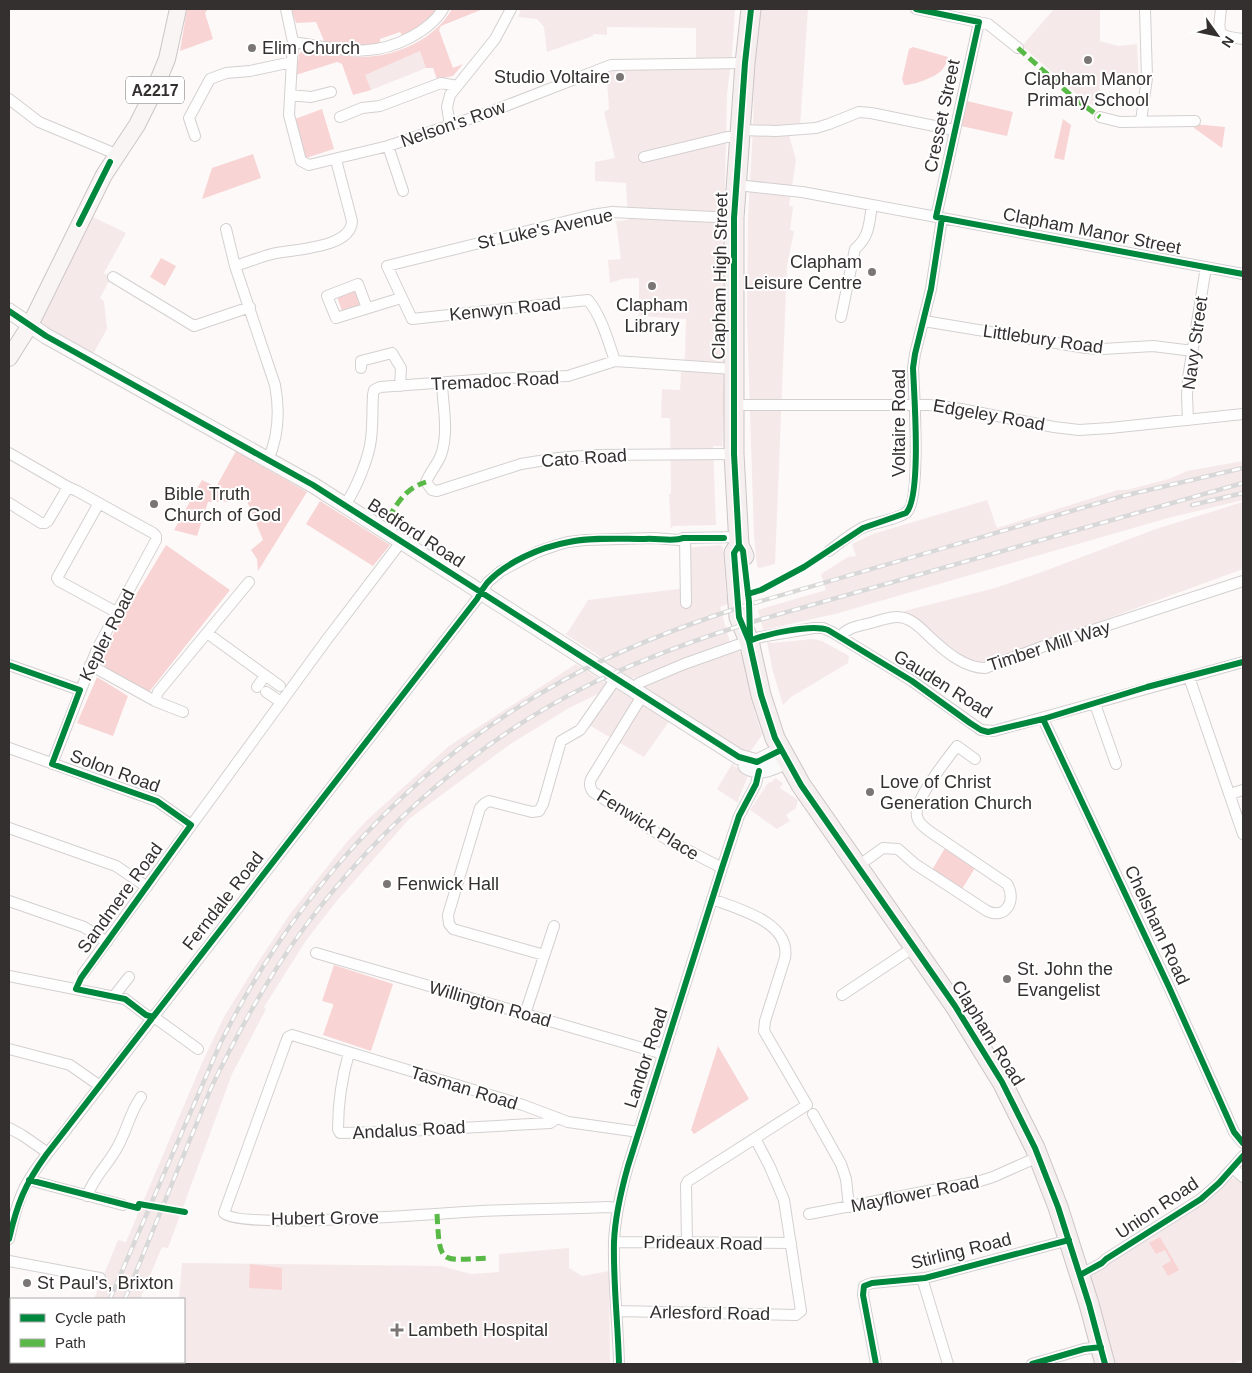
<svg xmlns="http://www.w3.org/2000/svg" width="1252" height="1373" font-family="Arial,sans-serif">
<rect width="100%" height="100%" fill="#fdf9f9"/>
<path fill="#f6e9e9" d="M521,9H735L732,54L727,94L722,325L723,377L725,402L722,446H713L716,525L673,526L671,529L669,494H671L670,418H661L662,389L680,390L681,373L685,356L686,319L639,316V278L622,279L610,283L608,260L621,259L616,221L628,220L626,183L595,181V162L615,158L604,112L609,109L606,67L696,66V28L607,27V35L593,34V36L547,52L544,27L537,19L518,17Z
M761,9H808L800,126L789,135L796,160L789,205L793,207L790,230L794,231L787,266L775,564L759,568L757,566L754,536L747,319L748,218L753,127L754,61Z
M1054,9H1100V41L1118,46L1137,44L1139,81L1100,74L1099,107L1087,103L1022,46Z
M420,51L426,68L371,90L364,75Z
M93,217L126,233L104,273L111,277L100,298L104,301L107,329L92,356L40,325Z
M1243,461V500L1168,518L835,614L763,630L758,610L826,590L821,574L848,557L856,556L852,544L873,534L987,500L997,528L1118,490H1126L1169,479L1187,471Z
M1243,502V569L994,660L980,662L964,657L904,611L995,588L1042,572L1156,529Z
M720,545L723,547L726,593L730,603L720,607L730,642L628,680L598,655L565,634L568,632L588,600L686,588V548Z
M813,639L822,641L849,656L848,663L791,697L783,705L773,672L767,642L773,643Z
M736,650L743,654L755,712L762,735L748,755L677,710L644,757L589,725L611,693L618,687L647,683Z
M576,664L606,683L600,693L569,708L509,745L409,819L335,903L305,942L264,1007L266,1009L232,1074L168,1248L162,1247L140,1299H94L118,1240L126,1242L202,1063L224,1017L253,970L290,914L346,843L366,821L449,746Z
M732,764L748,776L739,798L738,803L717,789Z
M775,778L783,783L780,788L798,800L796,808L786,815L790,821L777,829L750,810L768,783L772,782Z
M1232,1178L1242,1179L1243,1180V1360L1231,1364H1113L1088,1273L1208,1201Z
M569,1248V1268L582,1276L609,1271L610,1364H170L171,1362H184V1299H179L182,1263L441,1266L471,1274L499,1272V1254Z"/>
<path fill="#f8d4d4" d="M187,9H208L205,13L213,39L180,51Z
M291,9H438C430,20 416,31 403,37L400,32L380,39V45L361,47L325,43L316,22L296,23Z
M452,9H483L441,26L439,30L453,68L463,64L453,76L437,79L433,68H426L420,51L365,75L371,90L353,95L342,64L337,62L296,75L299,54L303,50C324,51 344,57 364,57C398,56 436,38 452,9Z
M913,47L948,57C947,62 945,67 941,71C933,78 914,85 904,85L902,79L909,49Z
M967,101L1013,112L1007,136L961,126Z
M322,109L334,149L306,158L295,119Z
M1063,119L1071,125L1064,160L1054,158Z
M1194,124L1225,127L1222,148L1194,128Z
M253,154L261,178L202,199L212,168Z
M161,258L176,266L165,286L150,277Z
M355,289L361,305L342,311L337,297Z
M236,451L307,492L258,571L257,559L251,550L263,540L247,501L208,502L197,536L174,530L202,480L216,487Z
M320,501L390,545L373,566L306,524Z
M166,545L230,590L149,692L100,665L116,628Z
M97,677L128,696L113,736L77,723Z
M945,848L975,868L962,889L932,870Z
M334,965L393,984L371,1051L323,1035L333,1006L336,1007L333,1006V1004L322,1001Z
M718,1046L749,1099L694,1134L691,1130Z
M1160,1237L1179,1270L1168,1276L1162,1266L1171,1261L1165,1250L1156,1254L1149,1243Z
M250,1264L282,1268V1290L249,1288Z"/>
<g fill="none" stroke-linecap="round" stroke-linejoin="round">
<g stroke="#d4d0d0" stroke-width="12">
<path id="street" d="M286,9L293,42L289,115L301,161L309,165L388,146L490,112L611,65L745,63
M916,9L988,24L1018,48
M1221,9C1218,34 1216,36 1243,39
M293,42C337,48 369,60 411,37C424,30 436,21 443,9
M290,95L311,97L331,92
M9,99L39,122L116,154
M340,117L362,108L380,106L441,83L457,86
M1100,117L1120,122L1195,121
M1141,121L1147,78L1145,9
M450,125L447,107L450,95L495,39L511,9
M741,130L776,131L816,128L829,124L859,112L871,113L954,130
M195,136L189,118L210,79L226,73L250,71L292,62
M388,146L403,191
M644,157L727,137H740
M737,185L802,192L1243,274
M936,217L979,22
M226,229L235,266
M113,277L194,326L250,307
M367,308L358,284L327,296L336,318L401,298
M841,317L855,249C870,236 869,223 872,205
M924,321L1086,348L1103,349L1153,346L1193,351
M615,361C608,341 602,317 588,300L412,319L387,266L592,215L612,212L734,218
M361,368V361L392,353L401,368L400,386
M442,384C443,407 449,432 441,455C437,465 430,472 426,482L432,490L437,491L521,464L558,458L594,455L734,454
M734,405H929L961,409L1054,427L1079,430L1110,428L1243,414
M1188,420L1187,396L1188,378L1206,267
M9,453L68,487L77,491L153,533L156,536V540L97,649L52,764
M268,460C279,435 280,411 275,385L235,266C248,262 260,257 272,254C292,249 351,249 352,221L336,160
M9,503L41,523H45L48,521L68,487
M99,503L57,578L59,581L116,612
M345,505C356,489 369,458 371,439C373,424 372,409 373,395L374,390L380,387L489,379L568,376L615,361L733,369
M685,538L686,603
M829,551C840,543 851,533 864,527C876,522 897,520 907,512C921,500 914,390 913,368L915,354L931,289L942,218
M207,633L280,686
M840,637C847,627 859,626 871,623C879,621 888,617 897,617C912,617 922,630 932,639C946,652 965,668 985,668L1047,645L1243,581
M9,665L80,690
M90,665L155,701
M1189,677L1243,834
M257,687L265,676
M632,690L639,683L684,664L760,637L814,628H823L832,632L912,681L981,730L994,731L1243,662
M266,692L281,702
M642,696L591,779C589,784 590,788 593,792L668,840L722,868
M1095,704L1116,764
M183,712L155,701L158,692L249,582
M1043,719L1169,987L1234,1132L1243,1143
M9,748L157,801L191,825
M1230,794L1243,790
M9,828L116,866L147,887
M858,866L883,848L898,849L915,864L987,911C1006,920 1017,900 1007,884L929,831C924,827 918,823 917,816C913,801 947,759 957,746L975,759
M9,901L84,927L107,942
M316,953L663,1054
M544,955L453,929L449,924L448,915L480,808L485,803L489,801L532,812L539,811L543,804L561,741L580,730L583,726L615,680
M83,974L325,642L401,542
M9,976L125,999L146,1015L158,1020L198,1049
M842,995L914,947
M114,996L129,977
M525,1014L554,926
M9,1049L70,1065L100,1086
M349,1053C342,1077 338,1104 338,1129L340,1133L390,1132L550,1123L558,1118
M813,1114L841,1164L846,1179L849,1207
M69,1126L477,599L488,582L501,571L537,552L557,545L568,542L585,540L654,538L679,540L683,538L739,537
M9,1128L22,1135L48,1153
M1233,1168L1243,1177
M29,1180L123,1205
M87,1196C94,1176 109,1164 118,1146C127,1130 130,1112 141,1097
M618,1208L607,1207C565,1209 523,1209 481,1211C447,1213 239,1230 224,1213L286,1042L288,1037L292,1035L523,1105L568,1122L639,1132
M809,1214L980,1181L993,1177L1038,1157
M9,1239C13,1221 17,1203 25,1187C36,1166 52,1148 67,1129
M614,1242L791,1243
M687,1243L686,1185L688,1181L807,1105L764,1031L765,1021L785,958C791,922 738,909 712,899
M9,1261L100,1278
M1080,1275L1102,1263L1106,1259L1201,1199L1219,1183L1243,1156
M922,1278L948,1364
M617,1311L796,1315L801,1311L784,1200L770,1167L755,1138
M9,1347H11
M161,1364L162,1362
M619,1364C618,1323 613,1282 614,1242C615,1216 621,1191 628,1166L722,868L739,816L756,784L759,771
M876,1364L863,1295L864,1286L872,1283L925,1278L1069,1240
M1032,1364L1084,1349L1101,1347"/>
</g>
<g stroke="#d4d0d0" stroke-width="17">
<path id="secondary" d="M9,311L46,336L313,485L739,757L757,762L781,750
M746,766C761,775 773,767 787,761"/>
</g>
<g stroke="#cdc5c5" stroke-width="18">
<path id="primary" d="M9,358L30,325L104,175L137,125L153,93L167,59L178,9"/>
</g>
<g stroke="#cdc5c5" stroke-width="21">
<path id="highway" d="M739,545L734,553L739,617L749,641L761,695L775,738L801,785L955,1006L1002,1082L1035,1148L1058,1207L1089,1304L1105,1364
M744,556L739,545L734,454V218L745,63L751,9"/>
</g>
<use href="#street" stroke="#fffefe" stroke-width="10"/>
<use href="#secondary" stroke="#fbfafa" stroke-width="15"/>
<use href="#primary" stroke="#f9f5f5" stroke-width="16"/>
<use href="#highway" stroke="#f5efef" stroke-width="19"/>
<g stroke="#d8d8d8" stroke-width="4.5">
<path id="rail" d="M1192,505L1243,493
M110,1299L220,1044C295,892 413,763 562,681C620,649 682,626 744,606L1123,496L1243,468
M125,1299L211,1088C238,1032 267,978 304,928C380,825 483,735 599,680C652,655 706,636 762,619L1243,483
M84,1364L85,1362
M103,1364L104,1362"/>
</g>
<use href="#rail" stroke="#fff" stroke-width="2.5" stroke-dasharray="8" stroke-linecap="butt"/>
<path stroke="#58b947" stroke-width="5" stroke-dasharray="10 5" stroke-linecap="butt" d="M1018,48L1075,99L1100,117
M388,518C400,500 405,489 426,482
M437,1214C440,1266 439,1260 489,1258"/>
<g stroke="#fff" stroke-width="9">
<path id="cycleway" d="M916,9L979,22L936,217L1243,274
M79,224L110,162
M9,311L46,336L313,485L739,757L757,762L781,750
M739,545L734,553L739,617L749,641L761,695L775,738L801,785L955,1006L1002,1082L1035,1148L1058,1207L1089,1304L1105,1364
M748,594L761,590L804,567L863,528L906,513C922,497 914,394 913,368L915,354L931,289L942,218
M750,636L749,602L743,551L739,545L734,454V218L745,63L751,9
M749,641C766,634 811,624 828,630L912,681L970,723L981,730L988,732L1043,719L1147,687L1243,662
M9,665L80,690L52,764L157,801L191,825L81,978L76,989L125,999L146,1015L153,1017
M1043,719L1169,987L1234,1132L1243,1143
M29,1180L138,1208L139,1204L185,1212
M9,1239C17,1204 25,1184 46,1155L477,599C480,593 483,588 487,583C506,562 541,547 569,542C593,537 620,539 645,539C656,538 675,542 683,538H724
M1080,1275L1102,1263L1106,1259L1201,1199L1219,1183L1243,1156
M619,1364C618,1323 613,1282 614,1242C615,1216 621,1191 628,1166L722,868L739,816L756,784L759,771
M876,1364L863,1295L864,1286L872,1283L925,1278L1069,1240
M1032,1364L1084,1349L1101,1347"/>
</g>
<use href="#cycleway" stroke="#00873e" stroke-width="6"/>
</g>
<g fill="#7a7676" stroke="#fff" stroke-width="2">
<circle cx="252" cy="48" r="5"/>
<circle cx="1088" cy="60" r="5"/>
<circle cx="620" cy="77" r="5"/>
<circle cx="872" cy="272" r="5"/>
<circle cx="652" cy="286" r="5"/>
<circle cx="154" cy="504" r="5"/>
<circle cx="870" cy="792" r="5"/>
<circle cx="387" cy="884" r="5"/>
<circle cx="1007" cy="979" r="5"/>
<circle cx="27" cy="1283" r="5"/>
<path d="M394.5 1322.5h5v5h5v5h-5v5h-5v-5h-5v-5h5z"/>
</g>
<g text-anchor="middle" stroke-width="4" stroke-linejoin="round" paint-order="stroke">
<rect fill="#fff" stroke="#716e6e" stroke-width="1" x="126" y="76.5" width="58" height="27" rx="4"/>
<g font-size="16" font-weight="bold" fill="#343030">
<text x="155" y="96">A2217</text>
</g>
<g font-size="18" fill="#343030" stroke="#fff" text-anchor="start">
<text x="262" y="54">Elim Church</text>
<text x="610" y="83" text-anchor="end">Studio Voltaire</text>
<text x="1088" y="85" text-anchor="middle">Clapham Manor<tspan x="1088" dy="21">Primary School</tspan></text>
<text x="862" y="268" text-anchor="end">Clapham<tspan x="862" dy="21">Leisure Centre</tspan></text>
<text x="652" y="311" text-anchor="middle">Clapham<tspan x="652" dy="21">Library</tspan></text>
<text x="164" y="500">Bible Truth<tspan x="164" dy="21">Church of God</tspan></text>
<text x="880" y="788">Love of Christ<tspan x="880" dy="21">Generation Church</tspan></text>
<text x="397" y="890">Fenwick Hall</text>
<text x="1017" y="975">St. John the<tspan x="1017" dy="21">Evangelist</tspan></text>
<text x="37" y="1289">St Paul's, Brixton</text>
<text x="408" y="1336">Lambeth Hospital</text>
</g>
<g font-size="18" fill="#343030" stroke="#fff">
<text transform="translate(942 116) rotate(-78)" y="6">Cresset Street</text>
<text transform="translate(453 124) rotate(-19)" y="6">Nelson's Row</text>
<text transform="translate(545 229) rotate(-12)" y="6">St Luke's Avenue</text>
<text transform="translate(1092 231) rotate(11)" y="6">Clapham Manor Street</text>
<text transform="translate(720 276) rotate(-89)" y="6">Clapham High Street</text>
<text transform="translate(505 309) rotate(-6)" y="6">Kenwyn Road</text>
<text transform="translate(1043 339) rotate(8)" y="6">Littlebury Road</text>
<text transform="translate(1195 343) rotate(-82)" y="6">Navy Street</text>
<text transform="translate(495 381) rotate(-3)" y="6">Tremadoc Road</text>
<text transform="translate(989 415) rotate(10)" y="6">Edgeley Road</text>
<text transform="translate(899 423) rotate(-90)" y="6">Voltaire Road</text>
<text transform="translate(584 458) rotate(-4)" y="6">Cato Road</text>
<text transform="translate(416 533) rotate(33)" y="6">Bedford Road</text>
<text transform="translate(107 635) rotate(-63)" y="6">Kepler Road</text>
<text transform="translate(1049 646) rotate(-18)" y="6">Timber Mill Way</text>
<text transform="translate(943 684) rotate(32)" y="6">Gauden Road</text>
<text transform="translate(115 771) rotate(20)" y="6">Solon Road</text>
<text transform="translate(648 825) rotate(32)" y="6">Fenwick Place</text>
<text transform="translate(120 898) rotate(-54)" y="6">Sandmere Road</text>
<text transform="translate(223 901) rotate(-52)" y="6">Ferndale Road</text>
<text transform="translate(1157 925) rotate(65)" y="6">Chelsham Road</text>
<text transform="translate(490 1004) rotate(16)" y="6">Willington Road</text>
<text transform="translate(988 1033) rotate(58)" y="6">Clapham Road</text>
<text transform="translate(646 1058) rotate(-72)" y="6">Landor Road</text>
<text transform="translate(464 1088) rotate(17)" y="6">Tasman Road</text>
<text transform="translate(409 1130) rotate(-3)" y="6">Andalus Road</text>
<text transform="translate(915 1194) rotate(-11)" y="6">Mayflower Road</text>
<text transform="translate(1157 1208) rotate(-34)" y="6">Union Road</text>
<text transform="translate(325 1218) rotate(-1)" y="6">Hubert Grove</text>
<text transform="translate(703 1243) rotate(1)" y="6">Prideaux Road</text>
<text transform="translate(961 1251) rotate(-14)" y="6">Stirling Road</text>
<text transform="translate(710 1313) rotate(1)" y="6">Arlesford Road</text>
</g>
</g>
<rect width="1252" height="1373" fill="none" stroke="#343030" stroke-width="20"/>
<rect x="10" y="1298" width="175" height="65" fill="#ffffff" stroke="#aeacac"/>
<rect x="20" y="1314" width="25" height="8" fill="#00873e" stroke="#aeacac"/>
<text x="55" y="1323" font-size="15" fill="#343030">Cycle path</text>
<rect x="20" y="1339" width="25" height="8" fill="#58b947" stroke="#aeacac"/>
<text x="55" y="1348" font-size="15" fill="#343030">Path</text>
<g transform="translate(1217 35) rotate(123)" stroke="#ffffff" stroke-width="4" paint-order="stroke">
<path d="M0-4L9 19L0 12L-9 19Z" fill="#343030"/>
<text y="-8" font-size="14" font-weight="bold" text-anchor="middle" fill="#343030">N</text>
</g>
</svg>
